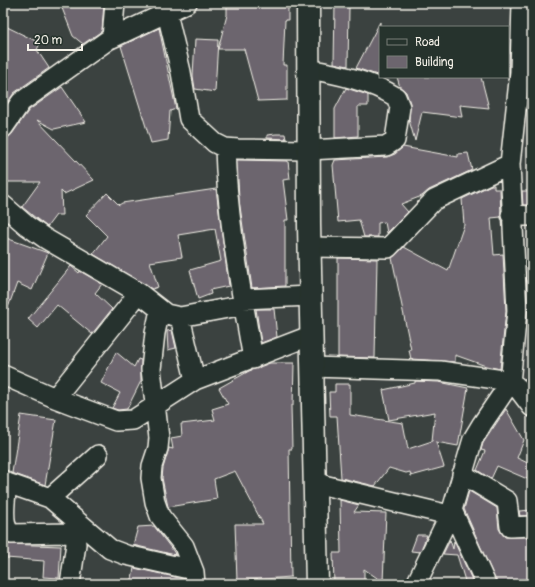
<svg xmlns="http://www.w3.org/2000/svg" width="535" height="587" font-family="Pangolin,sans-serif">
<rect width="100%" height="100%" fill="#3b4240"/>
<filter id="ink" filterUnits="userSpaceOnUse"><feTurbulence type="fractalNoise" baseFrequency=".025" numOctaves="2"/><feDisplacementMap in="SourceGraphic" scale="8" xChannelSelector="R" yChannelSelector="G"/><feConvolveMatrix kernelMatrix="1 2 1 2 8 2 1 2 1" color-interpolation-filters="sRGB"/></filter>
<g filter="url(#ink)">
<path fill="#6c656e" stroke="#f4f1e8" d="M60,3H104L102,31L83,44L73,36Z
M227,3H288V20H285L283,65H287V100L258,101L244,49H218L227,15Z
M335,5L349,7L348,66L334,63Z
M380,22V70L377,75L356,68Z
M3,25L40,43L37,50L49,68L14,93L3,109Z
M159,28L176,109L170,111L168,140L151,143L121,46Z
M195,39L218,40L215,92L195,89L193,76Z
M508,39H510L508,81Z
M532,40V111H527Z
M397,77H481L489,108L460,105L462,117L422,112L415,141L409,120L410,103L406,92L400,87Z
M62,87L86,122L54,129L37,120L94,180L64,194L61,191L62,215H56L47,227L22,207L40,182H3V139L12,134L29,110Z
M346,88L368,95V106H358V136L335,138V109Z
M276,134H285L286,139L267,138V135Z
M403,147L458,157V154L468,153L472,170L429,190L422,196L401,204L408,212L387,233L385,222L378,223V237H364L359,220L338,222L333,165L335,160L387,157L395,154Z
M237,160L288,161L290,179L283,180L288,220H285V286L252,288L239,200Z
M491,185H494V189H500L501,217L491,218L494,255L503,254L506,311L500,369L486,366L455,355V362L411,359L409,350H411L392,258L404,247L448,271L464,225L462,199Z
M216,189L229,286L210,290L211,294L198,299L190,270L221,261L215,229L178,235L182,257L150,262L158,287L152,289L93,254L107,236L86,215L107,193L119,205L122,203Z
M522,191H532V205H523Z
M6,238L48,253L32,290L17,283L5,316H3V246Z
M338,258L377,259L375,358L338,357Z
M71,266L79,273L80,271L102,284L95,293L112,309L92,334L57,305L38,328L28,319Z
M526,272H532V288H527Z
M256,309H274L277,337L261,343Z
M172,330L176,348L168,350L167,331Z
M116,352L134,367L138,359L141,360V381L127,409L118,410L112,408L120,393L101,383Z
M270,363H294L293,406H291L292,449H289L291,577L237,581L235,524H263L235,471L214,479L217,499L168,507L162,478L163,468L169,448L173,449L171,438L182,436L181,424L215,420L212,409L228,404L219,388L249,371Z
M415,381L439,382L468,388L458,446L436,442L444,467L411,476L410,472L406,473L389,468L375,486L341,478L337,416H330L329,392H335V384H350V415L403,423L408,449L432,441L435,412L389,420L383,390L415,383Z
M506,409L524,440L517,458L532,465V481L497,466L491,479L477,470L485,451L481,450L483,443Z
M21,415L56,420L45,485L12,473Z
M469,491L497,508L499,529L505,537H532V584H497L464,509Z
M340,500L359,505L354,512L386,513L383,582L364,569V584H334L333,553H341Z
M532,510V515L520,516L519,511Z
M154,526L174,552L175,555L133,545L138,527Z
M417,535H427L420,552L411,551Z
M450,540L453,549L454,541L474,584H466L457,555L443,554Z
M7,544L61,546L59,578L43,577L44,561L6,558Z
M134,568L184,579V584H131Z"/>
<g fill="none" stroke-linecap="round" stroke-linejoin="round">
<g stroke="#f4f1e8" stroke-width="22">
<path id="minor" d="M167,13L181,72L189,119L215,143L225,148L238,149L308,150L386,146L395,140L400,107L396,97C371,81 337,74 308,69
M112,38L115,3
M3,128L21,102L108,40L187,3
M225,148C227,219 241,289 253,359
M3,205L26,225L46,239L139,293L166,314L180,317L244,305
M511,215L532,216
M309,247L388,248L434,200L510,164
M243,299L310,296
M160,310L155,333L151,369L159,438L158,448L152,466L151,478L155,502L160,516L184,546L194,572L195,584
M180,317L195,380
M312,367L440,371L503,380L516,386L532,407
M3,375L55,398L116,421L133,420L195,380L312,335
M55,398L139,293
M462,474L507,501L510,527L532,526
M3,480L7,483L50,498L110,549L126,555L193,570
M7,483C6,497 0,524 11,534L69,533L75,537L76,544L70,584
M315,483L449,515
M50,498L98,455
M452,510L486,584
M416,584L452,510L473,439L482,424L510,383L517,311L510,164L520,72L522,3"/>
</g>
<g stroke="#f4f1e8" stroke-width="25">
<path id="major" d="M308,3L309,225L317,584"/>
</g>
<use href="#minor" stroke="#26332d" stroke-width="19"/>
<use href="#major" stroke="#26332d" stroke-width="22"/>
</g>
</g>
<rect width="535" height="587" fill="none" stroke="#26332d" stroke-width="16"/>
<rect x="8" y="8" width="519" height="571" fill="none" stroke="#f4f1e8" stroke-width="1.5" filter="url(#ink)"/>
<rect x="379" y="26" width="130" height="52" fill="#26332d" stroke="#787f78"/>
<rect x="387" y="39" width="20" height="6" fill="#26332d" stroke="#787f78"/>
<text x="415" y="46" font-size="12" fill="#f4f1e8">Road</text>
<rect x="387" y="56" width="20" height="12" fill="#6c656e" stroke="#787f78"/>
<text x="415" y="66" font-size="12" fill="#f4f1e8">Building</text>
<path d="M28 44v6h54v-6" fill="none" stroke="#f4f1e8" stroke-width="2"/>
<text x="34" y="44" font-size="12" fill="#f4f1e8" stroke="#26332d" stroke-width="3" paint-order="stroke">20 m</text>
</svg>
